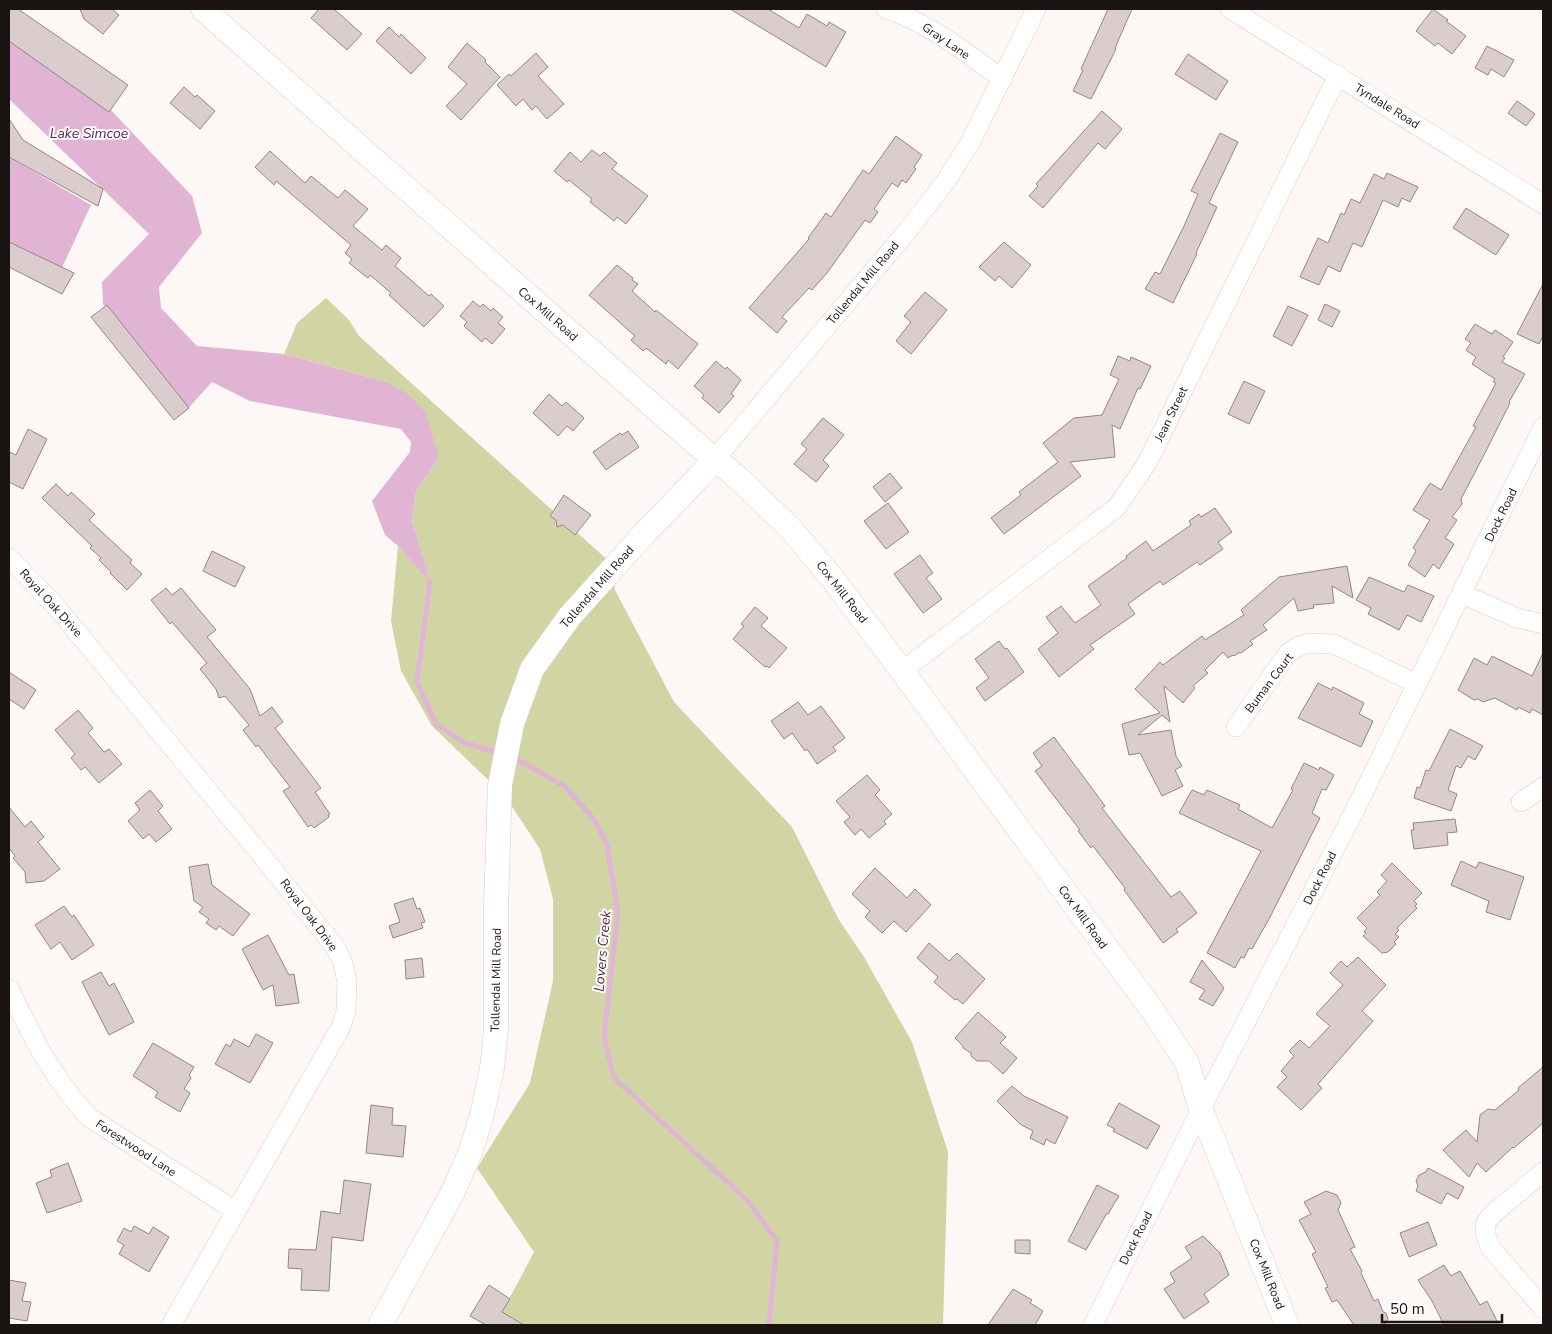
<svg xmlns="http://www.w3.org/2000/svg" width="1552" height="1334" font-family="'Nunito Sans',sans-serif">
<rect width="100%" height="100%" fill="#fdf8f5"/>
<path fill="#d1d5a3" d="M326,298L349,320L359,336L612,564L615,590L674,702L792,827L839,920L864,957L912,1042L948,1152L943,1325H508L498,1320L534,1252L477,1168L530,1083L553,981V899L540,849L505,796L432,726L401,671L391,621L398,546L429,580L412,520L416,492L439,458L387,382L284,354L297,323Z"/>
<path fill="#e2b4d3" d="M9,38L110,109L192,196L202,233L159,287L161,308L197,346L284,354L387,382L408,394L426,413L439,458L416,492L412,520L430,582L398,546L385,535L372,501L410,452L411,442L401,429L250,401L212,382L183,414L103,304L102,282L149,234L9,99Z
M9,157L91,205L61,270L9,243Z"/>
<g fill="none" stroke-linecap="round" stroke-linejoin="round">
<path stroke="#e2b4d3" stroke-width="5" d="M430,582L417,682L436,724L465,743L500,753
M513,757L564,786L594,819L607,844L618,913L604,1037L614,1078L748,1201L777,1241L769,1325"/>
</g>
<path fill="#dbcccd" stroke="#948687" d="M9,9H18L128,85L109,112L9,41Z
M80,9H112L119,15L103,34L84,19Z
M319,9H334L362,34L347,50L311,18Z
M730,9H768L799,28L807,14L827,26L829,22L846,32L826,67Z
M1108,9H1132L1115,48L1116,49L1091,99L1073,91L1083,70L1081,69Z
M1433,9L1448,20L1446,21L1466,36L1452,54L1438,43L1435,46L1416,31Z
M389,27L399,37L401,34L426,58L411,74L376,41Z
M467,43L486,60L485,62L500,77L461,120L446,106L467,84L448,67Z
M1487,46L1514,60L1504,77L1491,69L1488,75L1475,68Z
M536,53L548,67L538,76L564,104L547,119L536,106L532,110L523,99L516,106L497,85L509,74L511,76Z
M1188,54L1228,81L1216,100L1175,74Z
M184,87L195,97L197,95L215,111L200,129L170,103Z
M1517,101L1535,114L1526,126L1508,113Z
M1102,111L1122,129L1105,149L1098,143L1043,208L1029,196L1038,186L1036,184Z
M9,119L23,140L103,189L98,206L9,157Z
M1220,133L1238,142L1209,203L1217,207L1196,253L1197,254L1173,303L1145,289L1155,272L1160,274L1184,226L1198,194L1191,191Z
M896,136L922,155L914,167L916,169L906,183L902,180L898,187L892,183L874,209L878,212L870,223L865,220L827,273L812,290L809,288L782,317L787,321L777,333L749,308L809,239L808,238L826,213L831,217L863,170L869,174Z
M592,150L600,156L604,152L617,163L612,169L648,196L626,224L617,217L614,221L590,202L592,199L569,180L567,182L554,171L570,152L581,162Z
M270,151L305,183L311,176L338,198L345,190L368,209L353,226L382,250L386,245L401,258L395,266L429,296L431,294L444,306L424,327L389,295L391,293L370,275L368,278L349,263L352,259L345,253L351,245L276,181L274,185L255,167Z
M1387,173L1418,187L1410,202L1402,198L1398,207L1383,200L1362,247L1353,243L1340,272L1328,266L1319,285L1300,277L1318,238L1328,243L1341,213L1344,215L1351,199L1360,203L1374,174L1384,179Z
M1466,208L1509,235L1496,255L1453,228Z
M9,242L74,273L62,294L9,267Z
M1004,242L1031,265L1012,288L999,276L995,281L979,267Z
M617,265L633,278L632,280L638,284L632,291L655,312L656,310L698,344L678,369L668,360L666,364L646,348L643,351L631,340L635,336L589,295Z
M1543,284V336L1539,344L1517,334Z
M925,292L947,310L911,354L896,341L911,322L904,316Z
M473,301L480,307L483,304L491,311L493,308L503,317L498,323L505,329L492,344L485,338L482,342L464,326L467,322L460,316Z
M1325,304L1340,311L1332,327L1318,320Z
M107,305L189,408L174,420L91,317Z
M1288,306L1308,315L1292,346L1273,336Z
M1475,324L1492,334L1495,330L1513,342L1503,357L1505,358L1502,362L1525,374L1509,402L1510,403L1484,455L1461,499L1462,504L1452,517L1457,520L1445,538L1454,544L1439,569L1433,564L1425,577L1408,565L1416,551L1413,548L1430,520L1413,510L1430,483L1441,490L1476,427L1473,426L1496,383L1493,382L1495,379L1472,364L1476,357L1466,350L1471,343L1465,339Z
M1118,356L1130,361L1131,357L1151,366L1140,389L1138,388L1120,429L1112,425L1115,457L1070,462L1081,476L1004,534L991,518L1021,495L1019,492L1058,462L1043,443L1074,418L1102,415L1119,379L1110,375Z
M716,361L725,369L727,367L741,380L731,394L734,396L719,413L702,398L704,395L694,386Z
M1244,381L1265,391L1249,424L1228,414Z
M549,394L562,406L566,402L584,418L573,431L567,426L558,436L533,413Z
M823,418L844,435L823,460L829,466L816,482L794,464L807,449L801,444Z
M28,429L47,439L23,489L9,482V452L16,455Z
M628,431L639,447L606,470L593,452L620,433L622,435Z
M890,473L902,488L885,502L873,487Z
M56,484L68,496L71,492L95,514L89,520L132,560L130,563L142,574L127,590L110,573L111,572L99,560L101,558L90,548L92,546L42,498Z
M564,495L591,515L575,535L563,525L557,527L556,520L550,516Z
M888,503L909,532L886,549L864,521Z
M1215,508L1232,532L1218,542L1223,549L1200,565L1197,562L1163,585L1160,581L1128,604L1135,614L1090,645L1094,649L1059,677L1038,649L1058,633L1046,617L1061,606L1075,623L1101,605L1088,586L1127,558L1126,556L1146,541L1153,551L1191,525L1189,521L1199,514L1201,517Z
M212,551L245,567L235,587L203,571Z
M920,555L933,573L926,578L942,599L923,613L894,574Z
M1347,566L1353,598L1332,586L1334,603L1313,605L1314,608L1298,611L1294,598L1263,625L1267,630L1250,641L1253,644L1241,653L1240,652L1234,656L1233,655L1228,658L1223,652L1205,670L1208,673L1193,686L1195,688L1183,703L1164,686L1170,722L1162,715L1138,735L1171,730L1176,756L1182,766L1175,770L1183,786L1162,796L1140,753L1129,755L1122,724L1160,713L1135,689L1160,662L1163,665L1202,636L1205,640L1244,615L1241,610L1279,577Z
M1369,577L1404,592L1408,585L1434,596L1421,622L1407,615L1399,630L1368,614L1371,608L1356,600Z
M166,588L172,595L181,588L216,630L207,637L250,689L260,716L272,707L283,722L275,728L321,788L315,792L330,814L328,815L329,817L314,828L311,825L308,827L283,791L290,787L258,745L256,747L243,730L249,725L225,696L219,698L216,689L200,669L207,663L172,622L170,624L151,600Z
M755,607L768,618L761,626L787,648L769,668L767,666L765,667L733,639L744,626L741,624Z
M999,641L1005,649L1007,648L1024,672L985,701L976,688L989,678L975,659Z
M1543,653V715L1532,709L1530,713L1518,707L1517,710L1495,698L1483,702L1478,699L1474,700L1458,690L1474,658L1487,665L1492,656L1532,676Z
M9,672L36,690L24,709L9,699Z
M1318,683L1332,690L1333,687L1364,703L1359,714L1373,721L1361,747L1298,718Z
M798,702L808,715L821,706L845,738L833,747L836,751L817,764L807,749L805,751L792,733L784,739L771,721Z
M78,710L93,728L88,733L104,752L109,749L122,764L99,783L85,767L81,770L71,758L75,754L55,730Z
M1450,729L1483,746L1475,760L1468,756L1461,768L1456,766L1448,790L1457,794L1451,811L1414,798L1417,787L1420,788L1426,770L1429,771Z
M1054,737L1105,806L1102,808L1171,897L1180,891L1197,913L1176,929L1178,932L1163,943L1124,890L1125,888L1093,846L1091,848L1078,831L1080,830L1035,771L1042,766L1033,753Z
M1304,763L1319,770L1320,767L1334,775L1326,790L1322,789L1312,813L1320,818L1269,919L1252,949L1249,948L1244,958L1241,957L1235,968L1207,953L1261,851L1179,813L1192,790L1204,795L1207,790L1240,805L1238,809L1272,828L1293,790L1291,789Z
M867,775L880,790L875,795L892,814L884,821L886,824L869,838L861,829L855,835L844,822L850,817L836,801Z
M150,790L163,806L158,811L172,829L156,842L149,834L143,839L128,821L140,810L135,803Z
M9,807L25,827L31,821L44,837L38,842L60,869L44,881L26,883L25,872L13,858L15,856L9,848Z
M1455,819L1457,832L1447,833L1448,845L1414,849L1411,830H1414L1413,823Z
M1461,861L1476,868L1479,862L1524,877L1510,920L1486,912L1489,901L1451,885Z
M1392,863L1422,893L1414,901L1417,904L1415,906L1417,908L1397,928L1399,930L1395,934L1399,937L1394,942L1396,944L1388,952L1382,953L1363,936L1366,933L1364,932L1367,928L1357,918L1380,895L1377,892L1387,881L1381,875Z
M208,864L212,885L250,914L233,936L219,926L216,930L206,923L209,919L199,912L203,907L194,901L189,867Z
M875,868L907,898L915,889L931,905L906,932L894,921L882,933L865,917L870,911L852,894Z
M413,898L417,909L420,908L425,922L421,923L423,928L393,938L389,926L400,922L394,904Z
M64,906L72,917L74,915L94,945L72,960L60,942L51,949L35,925Z
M268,935L289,975L294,974L299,1003L276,1006L273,985L263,990L242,949Z
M929,943L949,961L957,953L985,979L963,1004L957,999L955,1000L934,982L938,977L917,958Z
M1358,957L1386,985L1362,1011L1373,1021L1318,1084L1322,1088L1301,1110L1277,1087L1287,1077L1281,1071L1294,1056L1289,1051L1300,1040L1309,1048L1330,1026L1316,1014L1343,985L1330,973L1341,961L1347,967Z
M422,958L424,977L406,979L405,960Z
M1202,960L1224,988L1213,1006L1199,999L1205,990L1190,982Z
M101,972L109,986L114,983L134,1022L109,1035L82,982Z
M978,1012L1006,1037L1000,1043L1017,1058L1003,1074L989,1061H977L971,1056V1053L963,1048V1046L955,1038Z
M256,1034L273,1043L250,1083L215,1064L226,1044L230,1047L234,1039L249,1047Z
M153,1043L194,1067L189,1075L191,1078L184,1089L190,1093L180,1112L155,1097L158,1092L133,1076Z
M1543,1067V1123L1514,1148L1513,1147L1486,1172L1477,1163L1469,1177L1443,1150L1466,1130L1477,1142L1480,1115L1488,1109L1495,1110L1519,1090L1518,1088Z
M1012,1086L1024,1096L1068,1117L1055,1144L1046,1139L1044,1145L1030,1138L1033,1131L1020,1124L997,1101Z
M1119,1103L1160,1126L1147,1149L1113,1131L1115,1129L1107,1125Z
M371,1105L393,1108L392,1125L406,1126L403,1157L366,1153Z
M68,1163L82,1201L47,1213L36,1183L52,1177L50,1170Z
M1428,1168L1464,1187L1458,1199L1447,1193L1441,1204L1416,1191L1418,1186L1416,1181L1419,1175L1426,1172Z
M344,1180L371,1184L363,1241L332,1237L329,1291L301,1290L302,1269L288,1268L289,1249L316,1250L321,1211L340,1214Z
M1097,1185L1119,1196L1108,1214L1107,1213L1086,1250L1068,1241Z
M1326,1191L1337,1195L1341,1203L1338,1210L1355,1247L1350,1249L1362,1271L1361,1273L1374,1301L1378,1299L1383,1312L1386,1313L1388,1319L1384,1325H1354L1337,1300L1332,1302L1325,1288L1328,1287L1312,1254L1316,1252L1299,1220L1311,1214L1304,1202Z
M1428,1222L1437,1245L1409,1257L1400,1233Z
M134,1226L149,1234L153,1227L169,1237L149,1272L119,1254L124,1245L117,1241L124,1228L131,1232Z
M1203,1236L1220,1253L1229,1275L1204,1294L1209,1302L1184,1319L1164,1289L1175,1282L1170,1273L1192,1258L1185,1247Z
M1015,1240H1030V1254L1015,1253Z
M1444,1265L1451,1276L1460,1271L1480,1305L1487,1301L1499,1325H1444L1432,1301L1418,1280Z
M9,1280L26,1283L22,1301L31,1302L27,1321L9,1318Z
M489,1285L510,1299L502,1312L524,1325H486L470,1316Z
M1013,1289L1032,1300L1030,1303L1043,1311L1035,1325H988Z"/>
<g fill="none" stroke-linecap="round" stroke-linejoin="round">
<g stroke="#dbcdc7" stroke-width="20">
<path id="minor" d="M886,9C930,23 965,53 1003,79
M1230,9L1543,204
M715,459L909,229L948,178L971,141L1036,9
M9,558L53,603L262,856L335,947L342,960L347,982L346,1011L341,1027L171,1325
M1462,594L1517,618L1543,624
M902,671L1117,507L1147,463L1338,75
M1236,727L1288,653L1299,646L1309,643L1334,644L1417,684
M1521,802L1543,787
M9,989C32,1036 53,1080 90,1118L236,1211
M1543,1172L1494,1213L1486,1222L1485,1233L1490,1247L1543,1308
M1093,1325L1201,1109L1356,808L1543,427"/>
</g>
<g stroke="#dbcdc7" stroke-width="25">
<path id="tertiary" d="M203,9L694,442L738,478L790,528L832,578L902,671L1153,1011L1187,1063L1201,1109L1287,1325
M380,1325L452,1194L470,1153L482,1115L492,1068L496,1029V905L500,785L512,724L532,669L570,616L643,535L697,479L715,459"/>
</g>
<use href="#minor" stroke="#fff" stroke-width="19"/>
<use href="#tertiary" stroke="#fff" stroke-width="24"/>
</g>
<g text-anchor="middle" stroke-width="4" stroke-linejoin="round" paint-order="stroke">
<g font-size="12" fill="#191412" stroke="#fff">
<text transform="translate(946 41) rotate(34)" y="4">Gray Lane</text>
<text transform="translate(1387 106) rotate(32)" y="4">Tyndale Road</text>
<text transform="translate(863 283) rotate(-50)" y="4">Tollendal Mill Road</text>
<text transform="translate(548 314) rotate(41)" y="4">Cox Mill Road</text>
<text transform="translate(1171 414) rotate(-64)" y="4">Jean Street</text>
<text transform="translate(1501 515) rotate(-64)" y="4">Dock Road</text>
<text transform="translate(597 587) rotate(-49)" y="4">Tollendal Mill Road</text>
<text transform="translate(842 592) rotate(52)" y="4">Cox Mill Road</text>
<text transform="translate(51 603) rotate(48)" y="4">Royal Oak Drive</text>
<text transform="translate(1269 683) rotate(-53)" y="4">Buman Court</text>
<text transform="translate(1320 878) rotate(-63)" y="4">Dock Road</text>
<text transform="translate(309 915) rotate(53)" y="4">Royal Oak Drive</text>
<text transform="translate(1083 917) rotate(54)" y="4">Cox Mill Road</text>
<text transform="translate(496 980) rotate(-89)" y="4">Tollendal Mill Road</text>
<text transform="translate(136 1148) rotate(33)" y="4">Forestwood Lane</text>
<text transform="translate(1136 1238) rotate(-63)" y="4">Dock Road</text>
<text transform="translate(1267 1274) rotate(68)" y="4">Cox Mill Road</text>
</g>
<g font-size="14" font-style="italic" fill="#5c254e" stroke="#fff">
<text x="89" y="138">Lake Simcoe</text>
<text transform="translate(602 951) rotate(-85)" y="5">Lovers Creek</text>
</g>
</g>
<rect width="1552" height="1334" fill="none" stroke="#191412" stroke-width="20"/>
<path d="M1382 1314v8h120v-8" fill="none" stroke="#191412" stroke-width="2.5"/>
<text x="1390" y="1314" font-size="15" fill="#191412" stroke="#ffffff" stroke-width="4" paint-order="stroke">50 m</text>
</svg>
